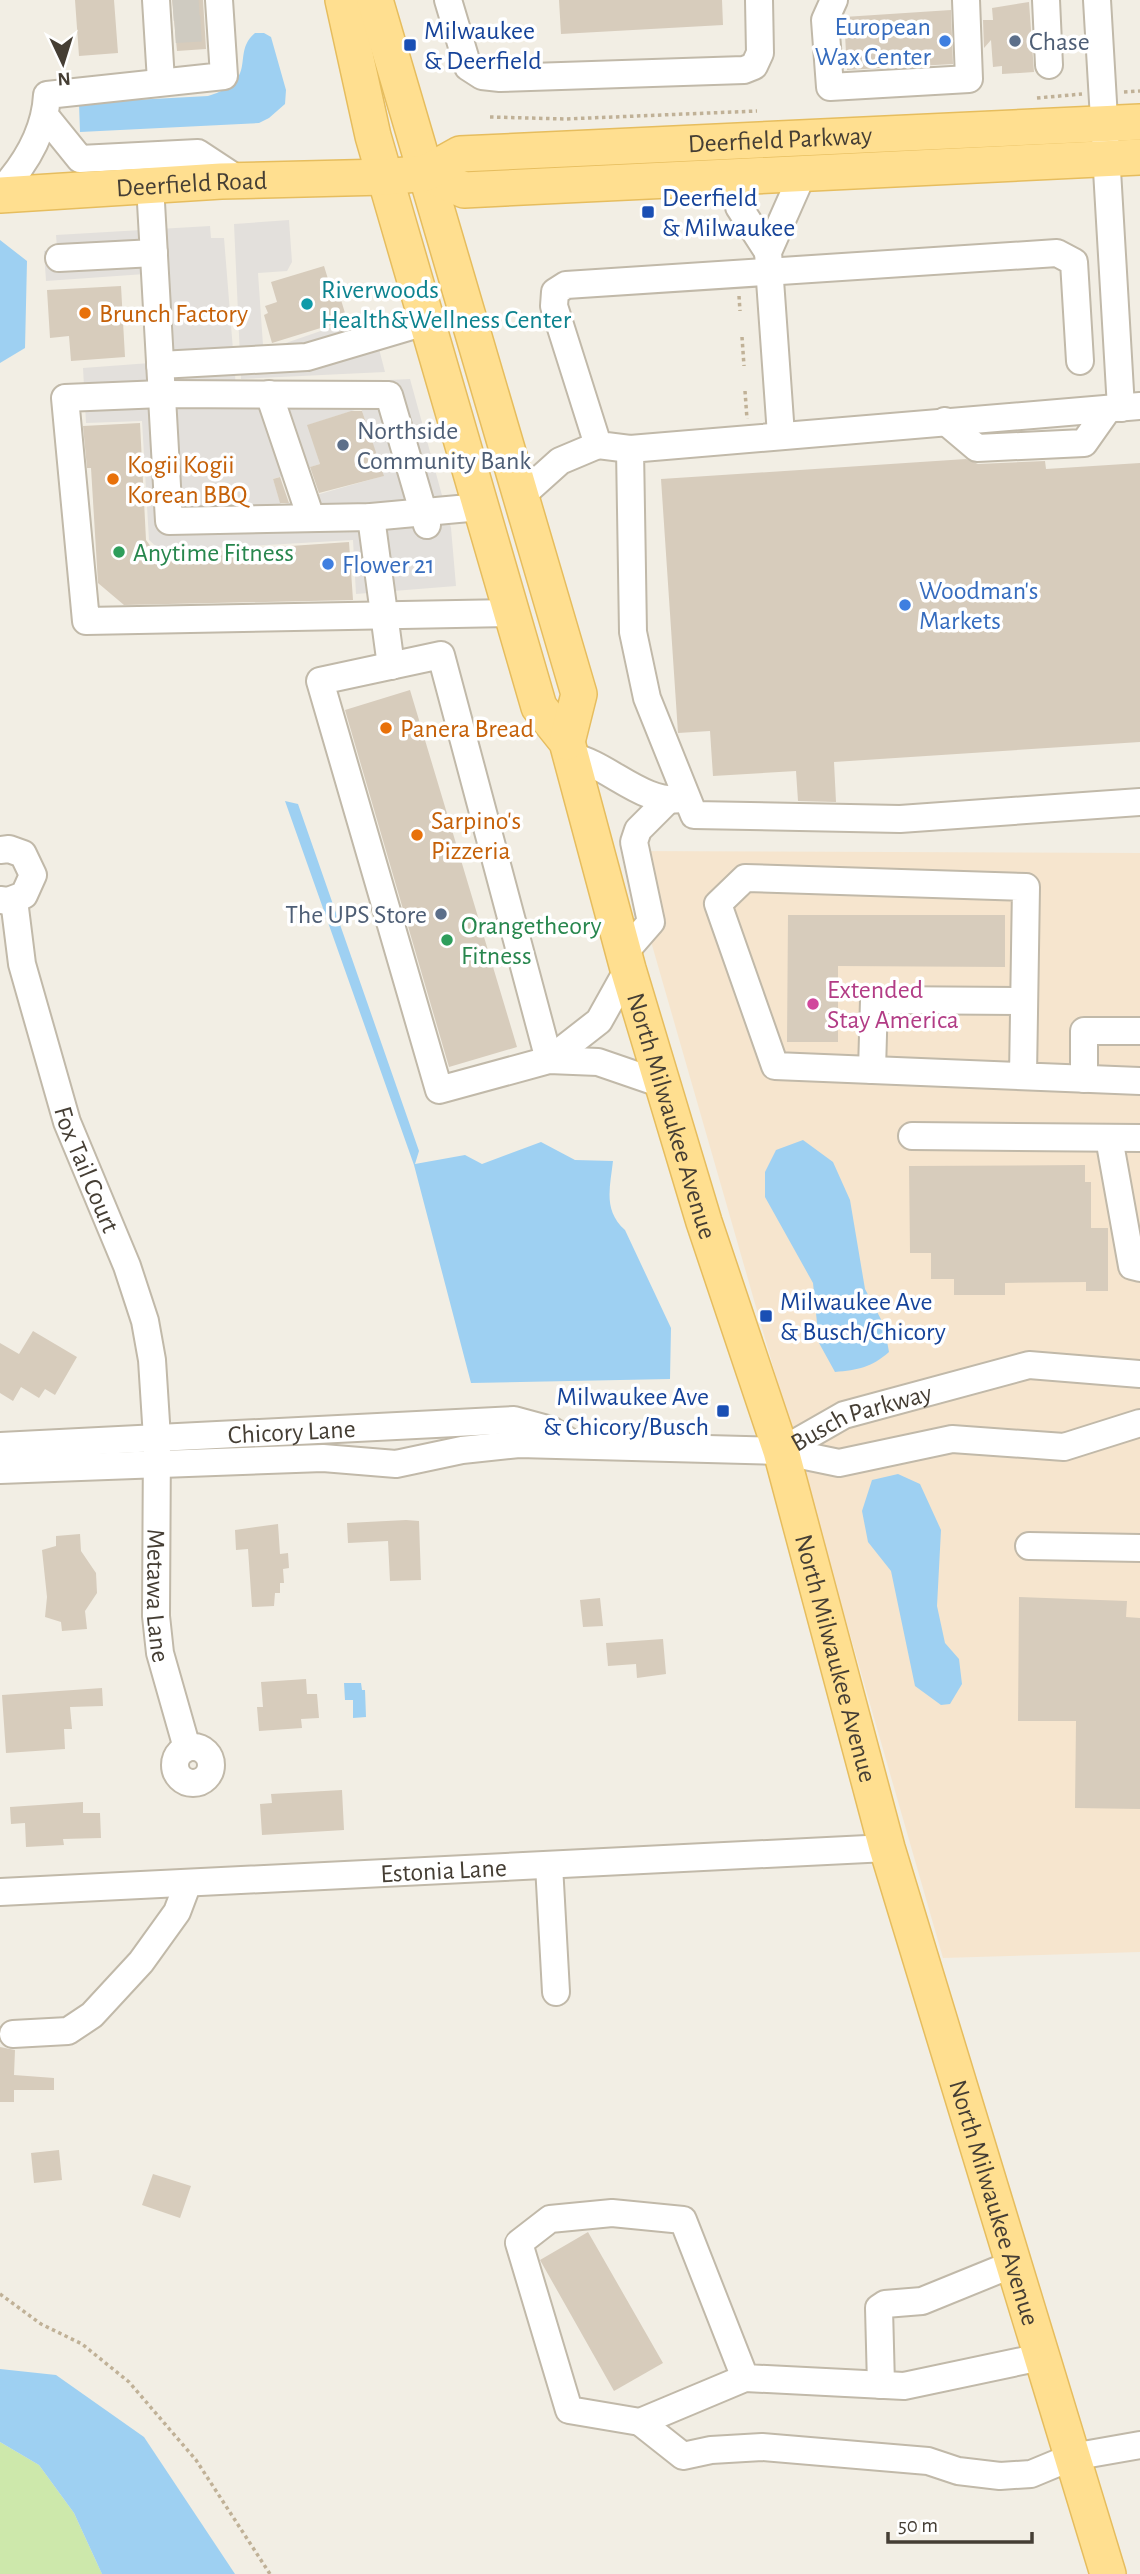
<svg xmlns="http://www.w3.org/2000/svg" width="1140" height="2574" font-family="'Alegreya Sans',sans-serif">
<rect width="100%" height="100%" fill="#f2eee4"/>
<path fill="#f6e5ce" d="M625,851L1140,853V1952L943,1958Z"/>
<path fill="#cde8ab" d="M0,2442L39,2465L74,2513L102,2574H0Z"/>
<path fill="#e3e0dc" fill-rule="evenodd" d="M289,220L292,262L287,271L258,273L263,345L283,344L370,314L385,372L241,379L234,224Z
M210,226L211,238H224L236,387L410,379L451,528L456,586L356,594L353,540L161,551L149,540L142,421L86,423L83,368L150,363L145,274L46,281L44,251L57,248L56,235ZM361,408L383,476L281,505L273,479L320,464L308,425Z"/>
<path fill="#9ed0f2" d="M255,33H264L271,37L286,90L285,104L269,118L259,123L80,132L79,103L208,96C261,80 230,54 255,33Z
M0,240L27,261L25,348L0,363Z
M285,801L298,804L419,1151L415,1164L465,1155L482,1164L541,1142L575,1160L613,1161C610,1188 603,1210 625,1230L671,1328L670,1379L471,1383L414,1165Z
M803,1140L833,1162L850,1200L865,1289L884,1325L889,1352C872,1367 858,1370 835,1372L819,1343L813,1283L765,1197V1172L776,1150Z
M898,1474L920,1484L941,1530L937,1606L945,1643L959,1659L962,1684L950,1704L941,1705L915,1686L891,1571L868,1542L862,1511L872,1480Z
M344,1683H361L362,1690H365L366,1717L353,1718V1700H345Z
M0,2369L56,2375L144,2437L235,2574H102L74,2513L39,2465L0,2442Z"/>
<path fill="#d7ccbc" d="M75,0H114L118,53L79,56Z
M172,0H203L206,49L177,51Z
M559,0H722L723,25L561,34Z
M1029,2L1034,72L1002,74V66L993,67L991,40L984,48L983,20H993L992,8Z
M951,10L953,64L847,70L844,17Z
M324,266L332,292L338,290L345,313L339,315L340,322L272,343L264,315L268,313L265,306L277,302L271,282Z
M121,286L125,357L71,361L69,336L50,338L47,290Z
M351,411H362L384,476L319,493L310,467L320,464L307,425Z
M140,423L146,540L157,555L349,542L353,600L124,605L98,583L91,468H87L83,426Z
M966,459L978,464L1045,461L1046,469L1140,463V742L834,762L836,802L798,801L796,771L713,776L710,731L678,733L661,479Z
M280,477L289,503H280L273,479Z
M410,690L517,1047L449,1067L345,710Z
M788,915H1005V967L838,966V1042H787Z
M1085,1165V1182H1091V1228H1108V1291H1086V1282L1005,1283V1295H954V1279H931V1253H910L909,1166Z
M33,1331L77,1357L55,1395L45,1389L39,1398L21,1387L13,1401L0,1393V1343L19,1354Z
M406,1520L419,1521L421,1580L390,1581L388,1541L348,1543L347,1523Z
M278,1524L280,1554L288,1553L289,1568L283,1569L284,1583H280V1593H275L274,1606L252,1607L248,1549L236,1550L235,1530Z
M80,1534L81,1551L96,1573L97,1593L85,1611L87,1629L62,1631L61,1622L45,1617L47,1597L42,1550L56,1546V1536Z
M1019,1597L1127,1601L1126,1617L1140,1618V1809L1075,1808L1076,1721H1018Z
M600,1598L603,1626L583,1627L580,1600Z
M663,1639L666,1674L637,1678L636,1664L608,1666L606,1643Z
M306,1679L307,1694H317L319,1718L301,1719L302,1728L259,1731L257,1707H263L261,1682Z
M102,1688L103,1706L70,1707L72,1729H64L65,1749L6,1753L2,1695Z
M342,1790L344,1830L262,1835L260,1804L272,1803L271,1794Z
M83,1802V1813H100L101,1838L63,1839L64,1845L26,1847L25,1823L11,1824L10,1807Z
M0,2047L15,2050L14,2075L54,2078V2090H14V2102H0Z
M59,2150L62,2180L34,2183L31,2153Z
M153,2174L191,2186L180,2218L142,2205Z
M588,2232L663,2363L614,2391L540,2260Z"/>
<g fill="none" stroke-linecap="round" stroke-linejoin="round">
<path stroke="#cfcbc1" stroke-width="26" stroke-dasharray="26 13" stroke-linecap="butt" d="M173,8L207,6
M175,30L209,28"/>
<g stroke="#c1b9a9" stroke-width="30">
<g id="minor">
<path d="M156,0L161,81"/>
<path d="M448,0L468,67L482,76L500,78L744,70L754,66L760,53L759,0"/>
<path d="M834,0L825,20L830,87L969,79L966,0"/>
<path d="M1046,0L1049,65"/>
<path d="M1097,0L1121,408"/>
<path d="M46,117L80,159L198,153L239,180"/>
<path d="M734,176L739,207L768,252"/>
<path d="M150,185L169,521L371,517L480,507"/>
<path d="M0,192C26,164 45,133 47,95L224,76L219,0"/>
<path d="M59,258L154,253"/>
<path d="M160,365L307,357L425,322"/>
<path d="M269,394L311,518"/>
<path d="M1140,406L630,449L633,632L647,698L694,815L900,819L1140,802"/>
<path d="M945,421L977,448L1084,443L1108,409"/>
<path d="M781,435L768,252L803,173"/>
<path d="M630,449L598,445L554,306L555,292L566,285L1057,253L1074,262L1080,361"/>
<path d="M521,496L560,461L598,445"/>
<path d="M371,517L391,666"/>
<path d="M427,525L389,395L162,394L65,398L86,621L511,613"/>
<path d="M570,756C609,764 642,805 683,799"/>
<path d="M0,850L9,849L23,854L33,875L24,895L8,901L0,900"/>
<path id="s1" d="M14,900L22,964L67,1122L127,1266L145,1321L152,1360L157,1438L156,1616L160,1653L187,1748"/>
<path d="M624,953L651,922L634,842L638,830L667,801"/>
<path d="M549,1060L441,655L320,681L439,1090L549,1060L598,1062L662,1084"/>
<path d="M549,1060L599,1021L628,969"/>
<path d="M872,1070L874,1000L1024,1001"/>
<path d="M1023,1076L1026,887L745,878L718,904L775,1066L1140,1081"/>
<path d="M1084,1079V1031H1140"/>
<path d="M912,1136L1140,1138"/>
<path d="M1109,1138L1132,1266L1140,1268"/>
<path id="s2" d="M0,1446L514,1420L551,1430L568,1441"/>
<path id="s3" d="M781,1451L844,1415L1029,1365L1140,1374"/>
<path d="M0,1470L323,1458L396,1464L462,1450L519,1444L781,1451L839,1463L952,1439L1064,1447L1140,1423"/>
<path d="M1029,1546L1140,1548"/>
<circle cx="193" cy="1765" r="18"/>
<path d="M549,1865L556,1992"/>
<path id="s4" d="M0,1892L887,1848"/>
<path d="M13,2034L68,2031L92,2015L141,1962L177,1912L188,1883"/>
<path d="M745,2378L640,2422L569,2410L519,2243L550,2219L612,2213L683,2220L745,2378L904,2386L1041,2357"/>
<path d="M881,2385L879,2308L885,2304L922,2301L1013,2264"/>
<path d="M640,2422L683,2456L711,2450L762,2447L928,2461L958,2471L1000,2476L1031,2474L1072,2457L1140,2445"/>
</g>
</g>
<g stroke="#e6bd5e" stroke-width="38">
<g id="major">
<path id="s5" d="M343,0L373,136L539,707L567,742L628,969L704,1222L781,1451L887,1848L1108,2574"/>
<path d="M375,0L579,694L567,742"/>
<path d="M426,173L464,190L1140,157"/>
<path id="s6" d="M0,195L221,181L385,177L426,173L460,154L1140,122"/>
</g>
</g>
<path stroke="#c0b197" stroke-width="3.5" stroke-dasharray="3.5 3.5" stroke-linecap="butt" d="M1124,92L1140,91
M1037,98L1082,94
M490,117L565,119L757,111
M739,296L740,311
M742,337L744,366
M745,391L747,419
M0,2294L41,2324L82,2344L129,2382L196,2460L270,2574"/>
<use href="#minor" stroke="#fff" stroke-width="26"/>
<use href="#major" stroke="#ffdf90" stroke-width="35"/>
</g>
<g fill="#3f7fe0" stroke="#fff" stroke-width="2.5">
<circle cx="945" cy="41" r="7"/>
<circle cx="328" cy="564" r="7"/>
<circle cx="905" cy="605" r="7"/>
</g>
<g fill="#5c6f8a" stroke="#fff" stroke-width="2.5">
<circle cx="1015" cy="41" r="7"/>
<circle cx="343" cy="445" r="7"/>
<circle cx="441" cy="914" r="7"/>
</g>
<g fill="#1a4fb4" stroke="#fff" stroke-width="2.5">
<rect x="403" y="38" width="14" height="14" rx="3.5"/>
<rect x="641" y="205" width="14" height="14" rx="3.5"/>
<rect x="759" y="1309" width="14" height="14" rx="3.5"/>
<rect x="716" y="1404" width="14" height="14" rx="3.5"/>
</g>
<circle fill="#0f9aa8" stroke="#fff" stroke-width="2.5" cx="307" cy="304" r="7"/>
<g fill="#e8710a" stroke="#fff" stroke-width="2.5">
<circle cx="85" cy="313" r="7"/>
<circle cx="113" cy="479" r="7"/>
<circle cx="386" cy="728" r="7"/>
<circle cx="417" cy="835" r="7"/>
</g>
<g fill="#2e9e5b" stroke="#fff" stroke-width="2.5">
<circle cx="119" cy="552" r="7"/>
<circle cx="447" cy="940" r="7"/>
</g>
<circle fill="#d1479c" stroke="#fff" stroke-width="2.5" cx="813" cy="1004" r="7"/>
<g text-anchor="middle" stroke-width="7" stroke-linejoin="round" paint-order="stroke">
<g font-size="26" fill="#366cbe" stroke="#fff" text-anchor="start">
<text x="931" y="35" text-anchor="end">European<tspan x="931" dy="30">Wax Center</tspan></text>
<text x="342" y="573">Flower 21</text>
<text x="919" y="599">Woodman's<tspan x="919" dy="30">Markets</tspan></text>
</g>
<g font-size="26" fill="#164399" stroke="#fff" text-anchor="start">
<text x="424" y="39">Milwaukee<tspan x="424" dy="30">&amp; Deerfield</tspan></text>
<text x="662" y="206">Deerfield<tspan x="662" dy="30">&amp; Milwaukee</tspan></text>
<text x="780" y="1310">Milwaukee Ave<tspan x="780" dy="30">&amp; Busch/Chicory</tspan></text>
<text x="709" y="1405" text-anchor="end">Milwaukee Ave<tspan x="709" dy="30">&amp; Chicory/Busch</tspan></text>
</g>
<g font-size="26" fill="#4e5e75" stroke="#fff" text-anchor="start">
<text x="1029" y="50">Chase</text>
<text x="357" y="439">Northside<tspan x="357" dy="30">Community Bank</tspan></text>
<text x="427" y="923" text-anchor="end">The UPS Store</text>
</g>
<g font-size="26" fill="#453e34" stroke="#fff">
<text dy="9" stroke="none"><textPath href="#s6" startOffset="786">Deerfield Parkway</textPath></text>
<text dy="9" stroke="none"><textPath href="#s6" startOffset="192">Deerfield Road</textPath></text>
<text dy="9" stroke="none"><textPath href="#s5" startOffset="1167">North Milwaukee Avenue</textPath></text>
<text dy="9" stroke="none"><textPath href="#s1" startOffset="280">Fox Tail Court</textPath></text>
<text dy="9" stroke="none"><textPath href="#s3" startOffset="88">Busch Parkway</textPath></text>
<text dy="9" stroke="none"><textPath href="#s2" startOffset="292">Chicory Lane</textPath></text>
<text dy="9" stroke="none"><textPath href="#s1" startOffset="718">Metawa Lane</textPath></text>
<text dy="9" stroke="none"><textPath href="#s5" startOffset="1734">North Milwaukee Avenue</textPath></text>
<text dy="9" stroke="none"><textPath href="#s4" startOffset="444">Estonia Lane</textPath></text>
<text dy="9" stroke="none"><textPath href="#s5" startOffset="2301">North Milwaukee Avenue</textPath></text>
</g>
<g font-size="26" fill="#0d838f" stroke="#fff" text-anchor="start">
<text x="321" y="298">Riverwoods<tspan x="321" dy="30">Health&amp;Wellness Center</tspan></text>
</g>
<g font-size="26" fill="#c56008" stroke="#fff" text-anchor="start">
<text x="99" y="322">Brunch Factory</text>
<text x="127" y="473">Kogii Kogii<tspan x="127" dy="30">Korean BBQ</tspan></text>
<text x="400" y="737">Panera Bread</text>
<text x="431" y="829">Sarpino's<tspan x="431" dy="30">Pizzeria</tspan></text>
</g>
<g font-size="26" fill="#27864d" stroke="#fff" text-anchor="start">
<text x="133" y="561">Anytime Fitness</text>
<text x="461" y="934">Orangetheory<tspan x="461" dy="30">Fitness</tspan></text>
</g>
<g font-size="26" fill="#b23c85" stroke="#fff" text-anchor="start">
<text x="827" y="998">Extended<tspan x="827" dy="30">Stay America</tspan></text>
</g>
</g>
<g transform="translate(63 63) rotate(176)" stroke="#ffffff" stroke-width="5" paint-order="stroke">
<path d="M0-5L12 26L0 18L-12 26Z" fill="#453e34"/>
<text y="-10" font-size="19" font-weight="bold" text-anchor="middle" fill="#453e34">N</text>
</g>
<path d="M888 2532v10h144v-10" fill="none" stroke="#453e34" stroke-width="3.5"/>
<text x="898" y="2532" font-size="21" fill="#453e34" stroke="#ffffff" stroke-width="5" paint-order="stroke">50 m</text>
</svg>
